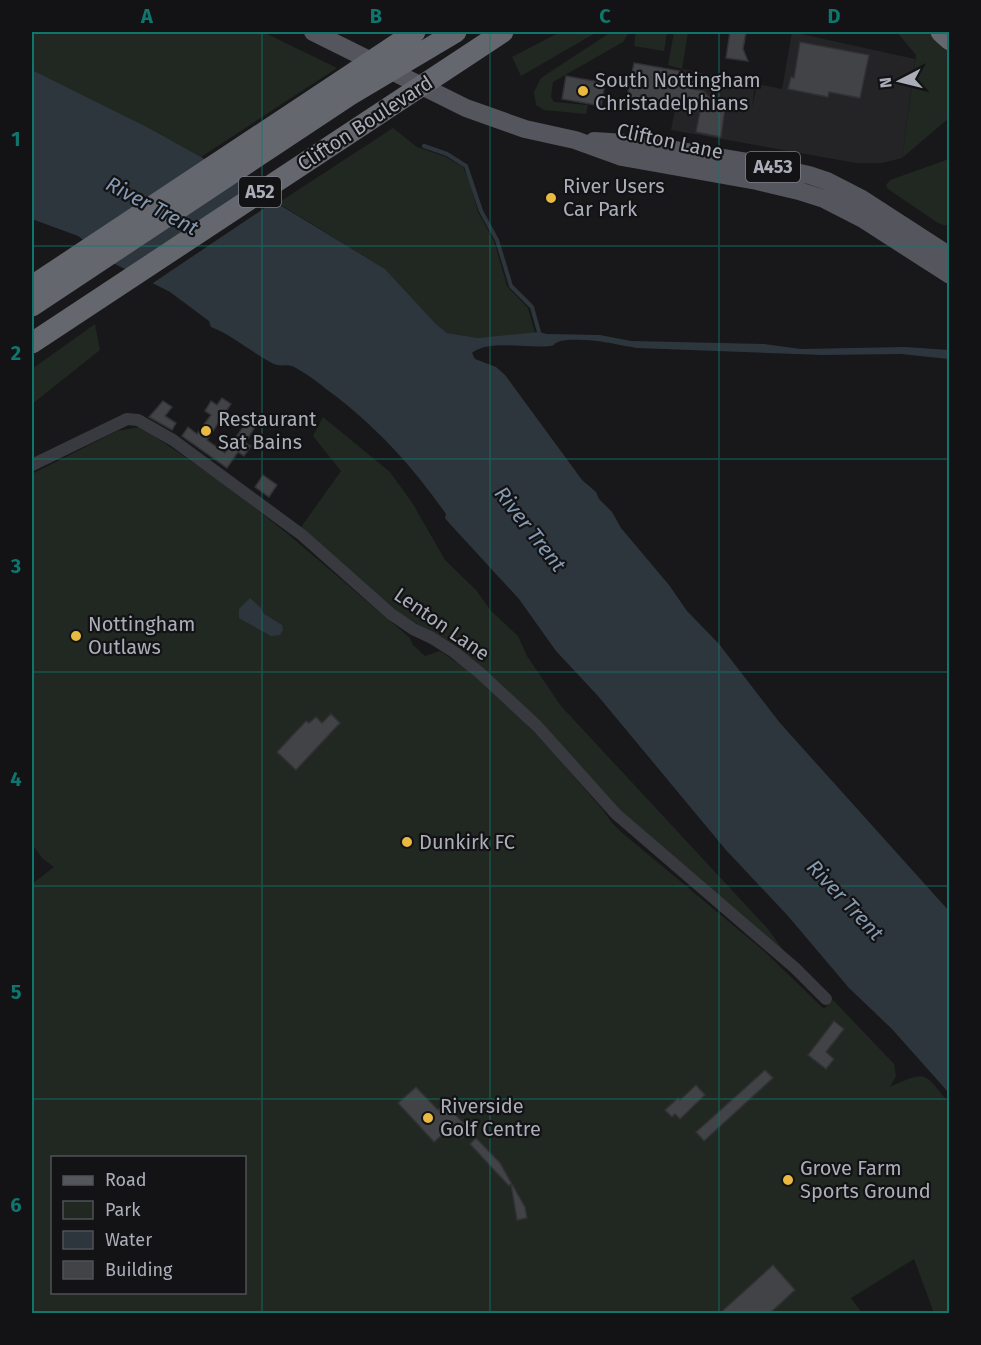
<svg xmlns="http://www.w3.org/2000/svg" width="981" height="1345" font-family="'Fira Sans',sans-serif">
<rect width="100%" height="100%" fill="#18181a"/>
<path fill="#242427" d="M792,32L915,59L902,158L882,163H856L671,130L683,69L755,84L752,108L757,84L782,89Z"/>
<path fill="#202821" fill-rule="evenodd" d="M32,32H263L337,68L201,157L147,127L32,70Z
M560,32H597L521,76L512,57Z
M611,32H629L623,42L553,82L551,97L554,102L588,105L586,114L544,110L536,105L534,92L541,78Z
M636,32H667L664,51L634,46Z
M674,32H688L682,69L668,65Z
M897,32H931L950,53L949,118L902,158L916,55Z
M393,128L417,147L446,157L463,167L470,183L478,212L494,241L507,286L528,308L535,333L478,338L447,333L436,324L385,269L278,203Z
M949,159L948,225H944L938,223L888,189L886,185L890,180Z
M95,324L100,350L32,404V369Z
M323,417L390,472L413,504L445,560L476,590L491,611L518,636L527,656L561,706L768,929L788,957L617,808L430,631L401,615L299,530L341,471L313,436Z
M141,427L226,485L289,535L409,637L413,645L425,656L440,651C504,692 553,753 603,810L612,823L620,831L764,951L824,1009L833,1000L894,1064L896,1076L890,1087C928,1069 924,1073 949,1103V1313H934L914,1259L851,1298L862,1313H32V884L54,867L42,858L32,844V474L117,431ZM52,1158H244V1292H52Z"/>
<path fill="#2e363d" d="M32,70L147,127L201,157L385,269L436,324L447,333L478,338L539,332L547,334L600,335L631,341L764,344L801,349L905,347L949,350V359L901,354L823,355L637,348C619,345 604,341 586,340C578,340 565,339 558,342C551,345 558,344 550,346C529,349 489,339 472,353L475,359L496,367L505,375L582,480L596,492L599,499L612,512L621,528L669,585L687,611L719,644L780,723L949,911V1093L892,1029L849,988L788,916L726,850L598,696L556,651L519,599L450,524L445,518L446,514C413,467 382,433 337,397C323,387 311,376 296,368C286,362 281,369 270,362C250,351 232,335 211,327L209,321L170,292L115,264L78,236L32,219Z
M250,598L261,608L264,614L282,625L283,630L280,635L271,636L239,618V609Z"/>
<path fill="#18181a" d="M254,184L278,199L150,285L127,275Z"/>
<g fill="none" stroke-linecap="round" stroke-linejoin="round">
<path stroke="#2e363d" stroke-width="4" d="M424,146L447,154L466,166L481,211L497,240L511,286L532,307L539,332"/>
</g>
<path fill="#424347" stroke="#323236" stroke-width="1.5" d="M730,32H746L743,49L748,61L726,58Z
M800,42L869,55L860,98L829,92L828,97L788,89L791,77L794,78Z
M634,63L680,71L678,79L694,82L693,89L703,91L719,107L725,108L721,137L696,132L700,111L627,97Z
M566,76L605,83L601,106L562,99Z
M222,398L231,404L207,440L225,453L247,421L255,427L245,443L251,446L244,456L238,452L227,468L182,436L188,427L197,434L211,415L205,411L211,401L217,405Z
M163,401L172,407L165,416L176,423L172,430L149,417Z
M263,475L277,485L269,497L255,487Z
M331,714L340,723L296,770L277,752L306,721L309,723L316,717L322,723Z
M834,1021L844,1029L826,1052L834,1059L826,1069L808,1055Z
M765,1070L773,1078L704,1141L696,1132Z
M696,1085L705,1095L680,1119L675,1114L672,1117L665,1110L678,1098L680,1100Z
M416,1087L438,1110L444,1103L469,1129L462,1138L451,1127L434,1142L398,1103Z
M476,1138L500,1163L525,1207L527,1218L517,1220L511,1184L509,1186L470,1144Z
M773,1265L795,1290L769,1314H719Z"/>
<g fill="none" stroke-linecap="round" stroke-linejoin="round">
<path stroke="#393a3f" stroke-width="12" d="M32,465L127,419L138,420L173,440L302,535L391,614L413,629L432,638L454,652L480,673L537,726L616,814L795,968L826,999"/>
<path stroke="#55565d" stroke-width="18" d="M313,32L466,108L525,129L575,140L622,157L757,181L799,191L824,199L863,219L950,275
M594,141L625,143L668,149L759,164L809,175L827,181L862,199L950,256"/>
<path stroke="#65676f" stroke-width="21" d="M941,32L950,40
M32,286L415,32
M32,306L350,95L456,32
M32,343L503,32"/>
</g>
<path fill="none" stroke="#0f766e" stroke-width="1.5" stroke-opacity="0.55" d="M262,32V1314M490,32V1314M719,32V1314M32,246H950M32,459H950M32,672H950M32,886H950M32,1099H950"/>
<g fill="#e9b941" stroke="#131315" stroke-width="2">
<circle cx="583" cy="91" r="6"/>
<circle cx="551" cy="198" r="6"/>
<circle cx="206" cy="431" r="6"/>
<circle cx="76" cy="636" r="6"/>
<circle cx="407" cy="842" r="6"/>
<circle cx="428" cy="1118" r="6"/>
<circle cx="788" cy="1180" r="6"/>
</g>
<g text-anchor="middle" stroke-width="4.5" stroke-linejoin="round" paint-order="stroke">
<g fill="#131315" stroke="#7d8088" stroke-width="1.5">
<rect x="746" y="152" width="54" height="30" rx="4.5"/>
<rect x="239" y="177" width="42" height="30" rx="4.5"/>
</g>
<g font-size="18" font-weight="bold" fill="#abaeb9">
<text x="773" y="173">A453</text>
<text x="260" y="198">A52</text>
</g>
<g font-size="20" fill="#abaeb9" stroke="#131315" text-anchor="start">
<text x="595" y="87">South Nottingham<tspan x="595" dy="23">Christadelphians</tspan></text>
<text x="563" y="193">River Users<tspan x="563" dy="23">Car Park</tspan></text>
<text x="218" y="426">Restaurant<tspan x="218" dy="23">Sat Bains</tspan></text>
<text x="88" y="631">Nottingham<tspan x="88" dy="23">Outlaws</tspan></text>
<text x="419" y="849">Dunkirk FC</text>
<text x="440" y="1113">Riverside<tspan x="440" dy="23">Golf Centre</tspan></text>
<text x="800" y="1175">Grove Farm<tspan x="800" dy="23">Sports Ground</tspan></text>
</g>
<g font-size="20" fill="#abaeb9" stroke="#131315">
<text transform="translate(365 123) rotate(-33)" y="7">Clifton Boulevard</text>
<text transform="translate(670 141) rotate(12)" y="7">Clifton Lane</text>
<text transform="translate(442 624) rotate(35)" y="7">Lenton Lane</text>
</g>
<g font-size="21" font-style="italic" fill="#849ab2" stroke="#131315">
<text transform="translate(152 206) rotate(28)" y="7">River Trent</text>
<text transform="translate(530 529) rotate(52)" y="7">River Trent</text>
<text transform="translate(845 900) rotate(47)" y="7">River Trent</text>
</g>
</g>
<rect width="981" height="1345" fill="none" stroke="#131315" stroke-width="66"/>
<rect x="51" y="1156" width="195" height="138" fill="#131315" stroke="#505157" stroke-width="1.5"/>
<rect x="63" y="1176" width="30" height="9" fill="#55565d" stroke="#505157" stroke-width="1.5"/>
<text x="105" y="1186" font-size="18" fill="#abaeb9">Road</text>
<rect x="63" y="1201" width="30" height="18" fill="#202821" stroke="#505157" stroke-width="1.5"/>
<text x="105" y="1216" font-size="18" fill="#abaeb9">Park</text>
<rect x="63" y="1231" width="30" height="18" fill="#2e363d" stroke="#505157" stroke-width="1.5"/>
<text x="105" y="1246" font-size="18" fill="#abaeb9">Water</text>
<rect x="63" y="1261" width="30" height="18" fill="#424347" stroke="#505157" stroke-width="1.5"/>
<text x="105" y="1276" font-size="18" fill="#abaeb9">Building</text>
<g transform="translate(900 81) rotate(263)" stroke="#131315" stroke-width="4.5" paint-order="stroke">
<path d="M0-4.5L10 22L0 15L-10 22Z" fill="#abaeb9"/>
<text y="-9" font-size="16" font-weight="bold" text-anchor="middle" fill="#abaeb9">N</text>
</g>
<rect x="33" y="33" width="915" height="1279" fill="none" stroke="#0f766e" stroke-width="2"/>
<g font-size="20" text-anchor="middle" font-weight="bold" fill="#0f766e">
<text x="147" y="23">A</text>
<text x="376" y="23">B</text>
<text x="605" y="23">C</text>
<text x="834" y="23">D</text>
<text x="16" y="146">1</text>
<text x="16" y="360">2</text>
<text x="16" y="573">3</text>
<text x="16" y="786">4</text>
<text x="16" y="999">5</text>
<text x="16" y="1212">6</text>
</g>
</svg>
